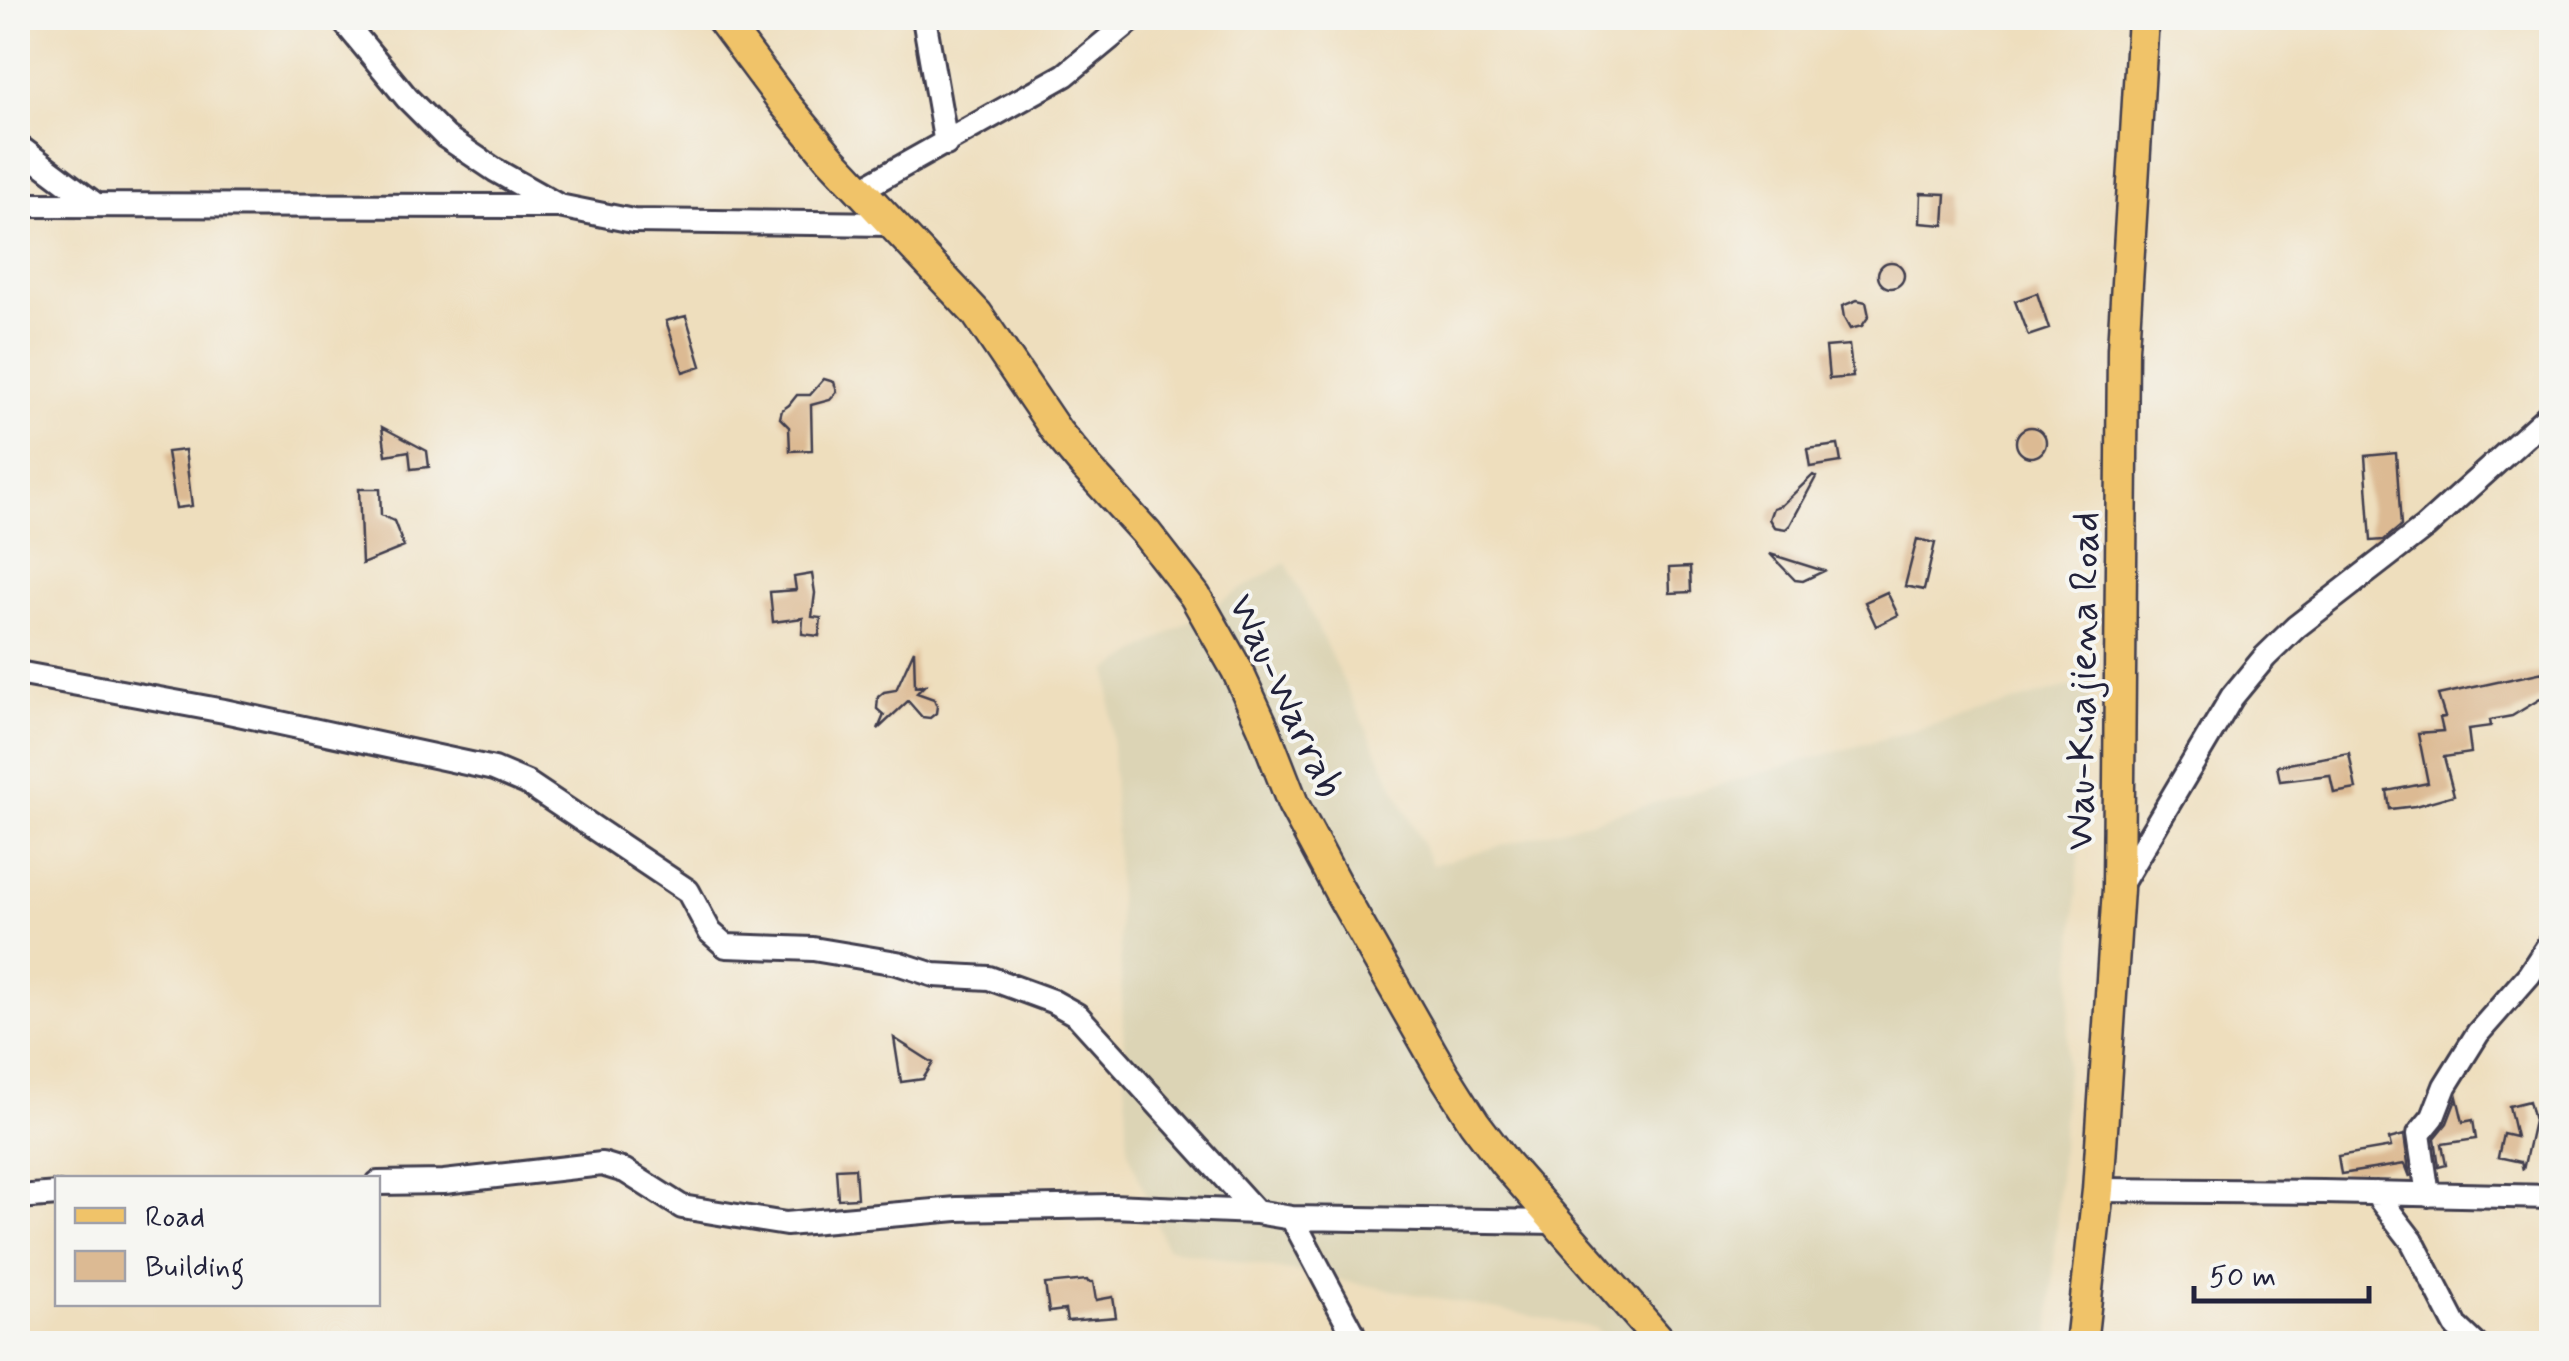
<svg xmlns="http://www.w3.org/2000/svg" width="2569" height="1361" font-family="Mynerve,sans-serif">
<rect width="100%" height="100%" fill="#f6f6f2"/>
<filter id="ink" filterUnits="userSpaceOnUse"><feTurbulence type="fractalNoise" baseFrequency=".01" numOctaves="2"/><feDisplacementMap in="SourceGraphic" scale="20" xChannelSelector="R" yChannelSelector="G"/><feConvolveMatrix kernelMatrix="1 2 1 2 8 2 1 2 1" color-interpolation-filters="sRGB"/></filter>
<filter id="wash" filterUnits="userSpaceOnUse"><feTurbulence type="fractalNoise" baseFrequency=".0048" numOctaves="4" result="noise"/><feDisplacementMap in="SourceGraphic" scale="40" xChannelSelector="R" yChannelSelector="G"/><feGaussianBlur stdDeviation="2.25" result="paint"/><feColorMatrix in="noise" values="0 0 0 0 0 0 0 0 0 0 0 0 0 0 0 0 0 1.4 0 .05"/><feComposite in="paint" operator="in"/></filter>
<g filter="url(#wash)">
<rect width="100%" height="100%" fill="#eedebd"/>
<path fill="#dcd4b5" d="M1286,562L1432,865L2090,681L2049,1343H1607L1595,1328L1166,1248L1128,1150L1109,670Z"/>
<g id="blocks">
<path fill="#dcba93" d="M1921,193L1946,194L1944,225L1920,223Z
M1878 275a13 13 0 1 1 26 0a13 13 0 1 1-26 0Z
M2037,293L2049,329L2028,336L2015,301Z
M1857,300L1866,302L1869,316L1862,326L1850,329L1844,318L1842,306Z
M686,316L701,366L683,372L666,321Z
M1849,345L1853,377L1829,379L1826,347Z
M824,379L834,382L837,392L830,400L811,405L812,450L790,451L789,427L780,418L782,410L789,405L797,395H810Z
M382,427L427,451L429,467L411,469L409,451L386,455Z
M2016 442a15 15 0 1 1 30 0a15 15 0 1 1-30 0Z
M1838,445L1841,462L1810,467L1807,449Z
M185,450L192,506L176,508L167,452Z
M2396,453L2401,526L2384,540L2371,541L2365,456Z
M1813,475L1816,477L1790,525L1786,529L1774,527L1769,519L1773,508L1782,505Z
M359,489H380L381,515L394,521L404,547L362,564Z
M1917,539L1935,543L1924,590L1905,586Z
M1770,554L1824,571L1803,581L1795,580Z
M1690,567L1691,592L1670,593L1669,568Z
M812,574L815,593L812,617L821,618L819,636L802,634L803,618L773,622L770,592L796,590L794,577Z
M1887,592L1898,615L1876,626L1865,602Z
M914,650L915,687L925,685L917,693L934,699L937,706L936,713L930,718L922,717L908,701L878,729L884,715L877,709L878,697L884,692L896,690Z
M2543,672L2545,696L2512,716L2490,720L2491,726L2468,729L2471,753L2444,757L2454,795L2415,806L2390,809L2387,791L2428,783L2418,733L2443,731L2440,718L2445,717L2438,695Z
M2349,753L2356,789L2334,793L2330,775L2280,781L2277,766Z
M894,1038L933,1063L923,1079L901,1082Z
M2457,1097L2463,1122L2473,1120L2476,1139L2442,1144L2446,1165L2439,1167L2435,1138L2447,1123Z
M2529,1101L2534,1121L2523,1170L2521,1162L2498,1157L2503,1134L2516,1137L2509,1106Z
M2404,1135L2410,1177L2405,1164L2341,1174L2338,1156L2391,1147L2389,1139Z
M855,1168L857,1198L838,1199L836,1169Z
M1087,1280L1088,1282H1093L1096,1300L1113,1297L1116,1317L1067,1321L1065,1310L1049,1312L1045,1284Z"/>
</g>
</g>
<g filter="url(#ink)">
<use href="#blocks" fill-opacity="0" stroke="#413e4e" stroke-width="2.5"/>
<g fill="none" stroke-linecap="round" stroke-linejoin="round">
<g stroke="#413e4e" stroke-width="28">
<path id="minor" d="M341,18L407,98L446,137L495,170L559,206L633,221L892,224
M924,18L946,144
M18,146L95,204
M860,190L1065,75L1134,18
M18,205L555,206
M18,673L224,711L494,769L527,783L688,891L710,932L726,946L813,949L897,963L934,975L989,978L1052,1001L1077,1015L1256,1212
M2118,889L2232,697L2265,657L2296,627L2425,527L2552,412
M378,1183L444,1182L602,1164L625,1171L682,1207L786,1224L957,1209L1112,1206L1256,1212L1292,1218L1556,1222
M2098,1190L2323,1192L2552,1197
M2375,1193L2412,1241L2456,1326L2475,1344
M2428,1195L2419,1134L2433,1117L2445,1086L2478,1033L2529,975L2552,940
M18,1197L58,1194
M1292,1218L1352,1331L1355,1344"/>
</g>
<g stroke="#413e4e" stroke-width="35">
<path id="major" d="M721,18L785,104L830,158L977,314L1057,432L1086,467L1146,533L1195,596L1237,670L1263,727L1293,804L1340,892L1443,1073L1474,1122L1505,1163L1663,1344
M2081,1344L2098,1190L2118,889L2123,349L2143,18"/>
</g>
<use href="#minor" stroke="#fff" stroke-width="22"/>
<use href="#major" stroke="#f0c369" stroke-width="30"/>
</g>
</g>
<g text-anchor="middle" stroke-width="8" stroke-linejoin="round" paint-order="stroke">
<g font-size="40" fill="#22223b" stroke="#f6f6f2">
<text transform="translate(2081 681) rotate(-89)" y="14">Wau-Kuajiena Road</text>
<text transform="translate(1287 695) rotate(65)" y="14">Wau-Warrab</text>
</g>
</g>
<rect width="2569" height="1361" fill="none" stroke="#f6f6f2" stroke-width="60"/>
<rect x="55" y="1176" width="325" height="130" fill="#f6f6f2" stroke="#a1a1a9" stroke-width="2.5"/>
<rect x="75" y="1208" width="50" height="15" fill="#f0c369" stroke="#a1a1a9" stroke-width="2.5"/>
<text x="145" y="1226" font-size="30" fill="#22223b">Road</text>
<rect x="75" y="1251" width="50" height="30" fill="#dcba93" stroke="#a1a1a9" stroke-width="2.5"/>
<text x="145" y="1276" font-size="30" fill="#22223b">Building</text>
<path d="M2194 1286v15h175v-15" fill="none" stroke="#22223b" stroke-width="5"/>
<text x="2209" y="1286" font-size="30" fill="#22223b" stroke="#f6f6f2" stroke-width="8" paint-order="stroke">50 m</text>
</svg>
